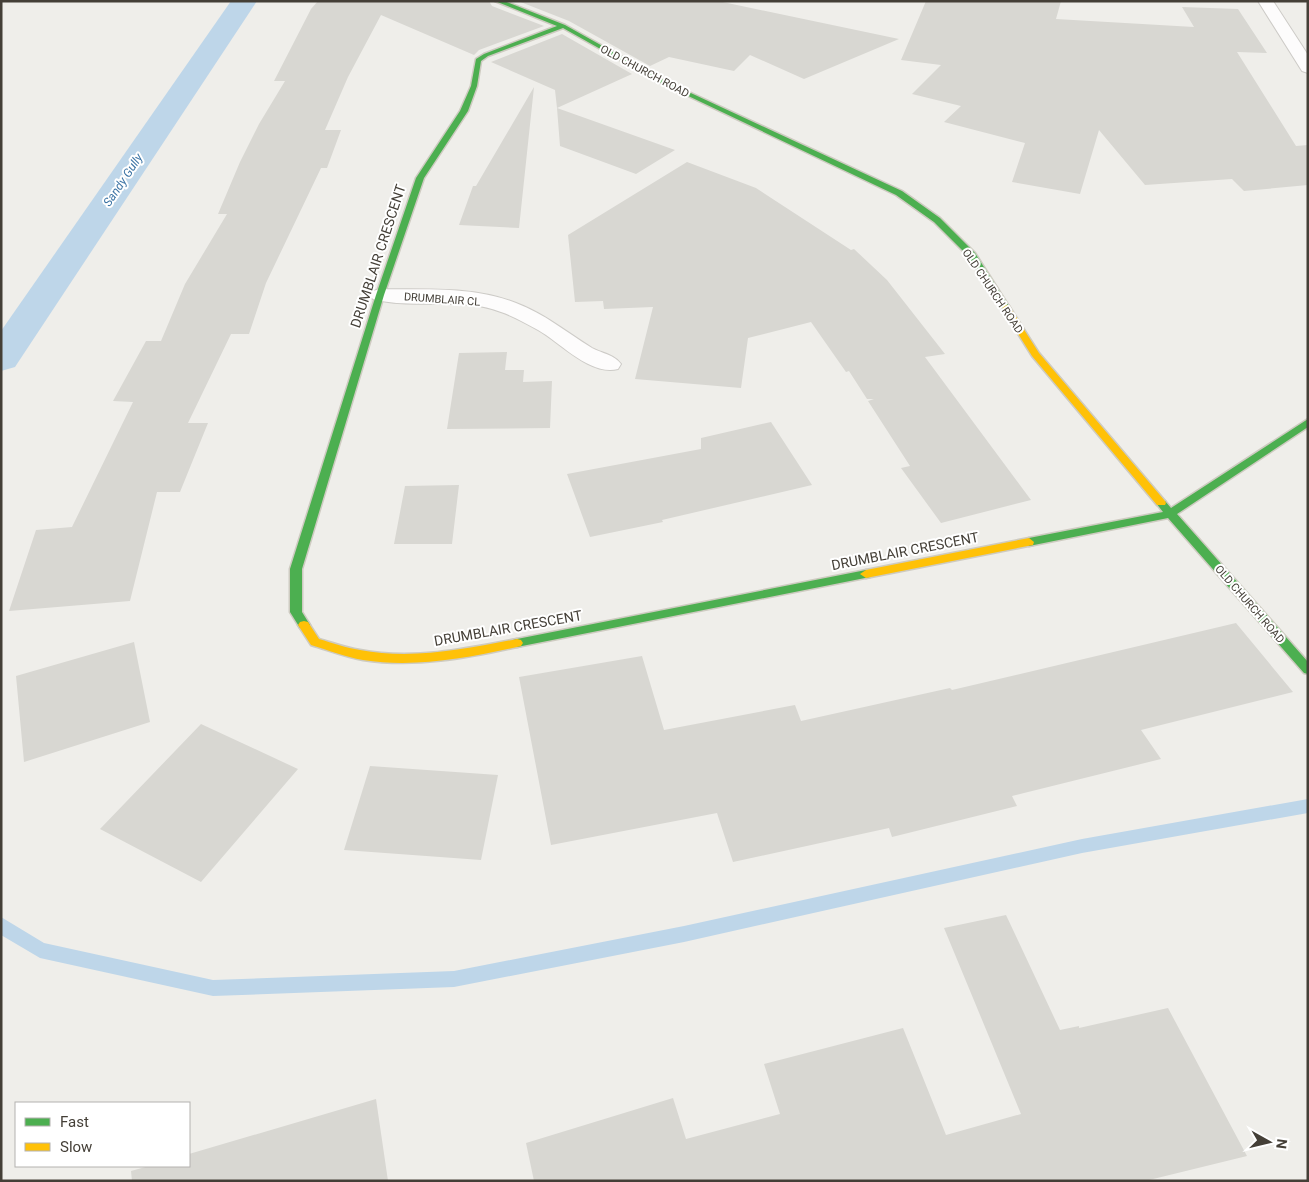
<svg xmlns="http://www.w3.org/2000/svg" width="1309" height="1182" font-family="Roboto,sans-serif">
<rect width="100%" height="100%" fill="#efeeea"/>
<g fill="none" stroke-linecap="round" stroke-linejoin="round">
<path fill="#bed6e9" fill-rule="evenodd" d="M1308,799V813L1082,853L684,942L454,987L213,996L40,958L1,935V917L44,943L213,980L454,971L684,926L1082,839Z"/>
<path fill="#bed6e9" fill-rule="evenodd" d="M231,1H257L15,367L1,371V331Z"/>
</g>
<path fill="#d8d7d2" d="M318,1H489L492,6L544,26L479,50L474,55L381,15L348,77L325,130H341L327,168H321L266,283L249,334H231L188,423H208L180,492H157L130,601L9,611L36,530L72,527L133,402L113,401L146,341H161L185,284L227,214H218L240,162L259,124L285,81H274L311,9Z
M518,1H718L899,39L804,79L750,55L734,71L669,57L650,66L569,21Z
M926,1H1061L1056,19L1194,27L1182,7L1238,9L1267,53L1237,52L1296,146L1308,145V185L1244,191L1232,179L1145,185L1099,130L1080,194L1012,182L1025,143L944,122L961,106L912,94L941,65L901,60Z
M562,34L632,74L557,108L555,90L491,62Z
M534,87L519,228L459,225L473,186H476Z
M557,108L675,150L636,174L560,146Z
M687,162L756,188L851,250L854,249L887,280L945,354L925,357L1031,500L941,523L901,468L910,466L868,401L874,399H867L849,371L846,372L811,322L748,338L741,388L635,379L653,307L604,309L603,301L575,302L568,235Z
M507,352L505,370H524L523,382L552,381L550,428L447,429L459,353Z
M771,422L812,485L662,520L663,522L590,537L567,474L701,449V438Z
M459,485L452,544H394L405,486Z
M1236,623L1293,692L1141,730L1161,759L1012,796L1017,806L892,837L889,828L733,862L717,813L551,845L519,677L642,656L664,730L795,705L801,721L950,688L952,690Z
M134,642L150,722L24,762L16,676Z
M201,724L298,769L201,882L100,829Z
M370,766L498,775L481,860L344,850Z
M1006,915L1060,1030L1079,1026V1028L1168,1008L1247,1156L1145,1181H534L526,1143L673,1098L686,1139L780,1114L764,1064L903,1028L946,1135L1021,1114L944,928Z
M376,1099L388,1181H132L131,1171L149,1166H189V1154Z"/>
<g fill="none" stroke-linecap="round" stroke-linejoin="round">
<g stroke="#cdcbc7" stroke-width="2">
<path id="street" d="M1258,1H1273L1308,55V73L1302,71Z
M380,289C424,290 474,286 516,303C545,314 566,332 592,348C601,353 615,355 621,364L618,369C590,376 561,343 538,330C527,324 513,316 501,312C460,296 414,310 373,299L369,295L373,291Z"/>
</g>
<g stroke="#cecbc1" stroke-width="3">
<path id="fast" d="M495,1H504L565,25L665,81L902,191L940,218L975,253L1010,308L1006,311L1003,310L969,257L934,222L896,195L661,83L563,28L488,56L481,61L477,86L468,111L424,178L384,295L302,569V612L310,625L308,628H300L290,612V569L376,295L416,178L460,111L471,86L476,59L484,54L557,26Z
M1308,419V427L1177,514L1308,662V674L1304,673L1168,518L1029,546L1024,542L1029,538L1163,512L1156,503L1157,501H1165L1171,508Z
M866,570L870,571L872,574L870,577L517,647L513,646L511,643L513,640L517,639Z"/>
</g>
<g stroke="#cecbc1" stroke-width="3">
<path id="slow" d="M1006,305L1009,306L1039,353L1165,501L1166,503L1165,505H1157L1032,356L1002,308Z
M1029,538L1034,542L1033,545L866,578L860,574L866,570Z
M304,621L308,622L319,639C333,643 346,648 360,650C412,660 466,649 517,639L521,640L523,643L521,646L517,647C467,658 415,668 363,660C345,657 328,650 311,645L298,625L300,622Z"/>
</g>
<use href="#street" fill="#fdfcfc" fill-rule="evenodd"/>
<use href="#fast" fill="#4caf50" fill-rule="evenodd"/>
<use href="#slow" fill="#ffc107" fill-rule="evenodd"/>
</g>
<g text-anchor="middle" stroke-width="4" stroke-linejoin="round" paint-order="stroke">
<g font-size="11" fill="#443f37" stroke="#fff">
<text transform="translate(645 71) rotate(28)" y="4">OLD CHURCH ROAD</text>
<text transform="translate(993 291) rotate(56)" y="4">OLD CHURCH ROAD</text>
<text transform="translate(442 299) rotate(4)" y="4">DRUMBLAIR CL</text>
<text transform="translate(1250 604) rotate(49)" y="4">OLD CHURCH ROAD</text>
</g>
<g font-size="12" font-style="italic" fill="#3b73a4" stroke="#fff">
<text transform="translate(123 180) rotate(-56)" y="4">Sandy Gully</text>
</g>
<g font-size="14" fill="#443f37" stroke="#fff">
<text transform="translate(378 256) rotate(-72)" y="5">DRUMBLAIR CRESCENT</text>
<text transform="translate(905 551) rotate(-11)" y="5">DRUMBLAIR CRESCENT</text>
<text transform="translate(508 628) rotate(-10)" y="5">DRUMBLAIR CRESCENT</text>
</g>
</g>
<rect width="1309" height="1182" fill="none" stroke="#443f37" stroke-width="5"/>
<rect x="15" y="1102" width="175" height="65" fill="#ffffff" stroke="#b4b2af"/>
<rect x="25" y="1118" width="25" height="8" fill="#4caf50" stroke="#b4b2af"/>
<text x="60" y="1127" font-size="15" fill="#443f37">Fast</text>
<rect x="25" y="1143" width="25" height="8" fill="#ffc107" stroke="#b4b2af"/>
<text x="60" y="1152" font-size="15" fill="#443f37">Slow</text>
<g transform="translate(1269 1142) rotate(98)" stroke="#ffffff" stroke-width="4" paint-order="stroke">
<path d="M0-4L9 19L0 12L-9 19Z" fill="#443f37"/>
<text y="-8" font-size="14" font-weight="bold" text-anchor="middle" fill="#443f37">N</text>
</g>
</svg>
